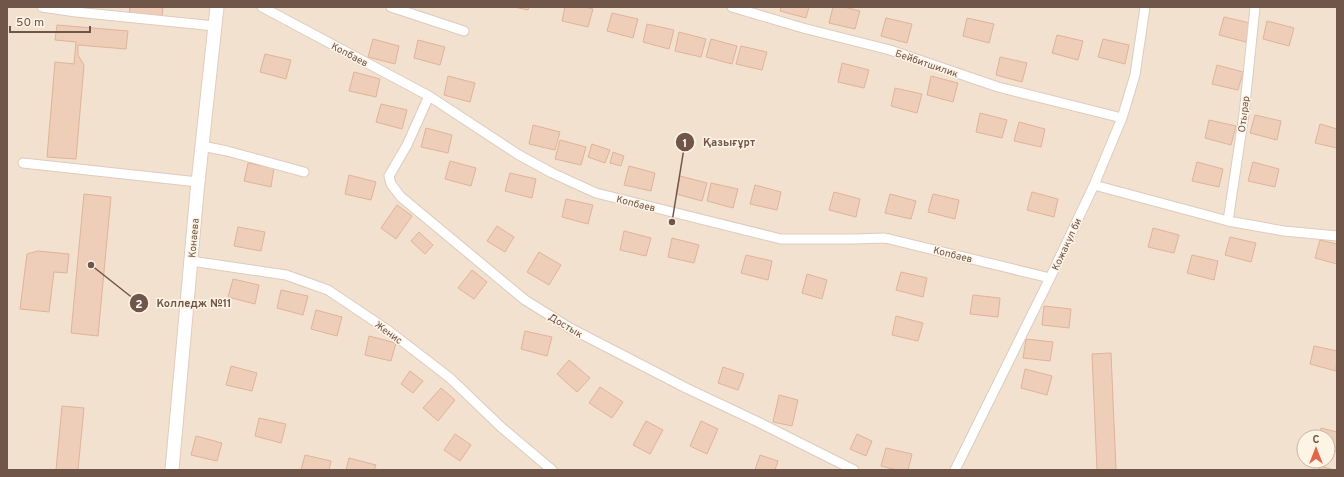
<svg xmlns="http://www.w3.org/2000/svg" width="1344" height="477" font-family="Overpass,sans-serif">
<rect width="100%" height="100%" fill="#fbefe0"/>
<path fill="#f2e1cf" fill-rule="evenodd" d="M7,7H1337V470H7ZM1304,437H1328V461H1304Z"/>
<path fill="#eecdb9" stroke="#e0b39a" d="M130,7H163L162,18L129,14Z
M514,7H529L528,10Z
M565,7H585L593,9L588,27L562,21Z
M781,7H809L806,18L780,11Z
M833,7H844L860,11L855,29L829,23Z
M612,13L638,19L633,38L607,31Z
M1224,17L1250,23L1246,42L1219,35Z
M886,18L912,24L907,43L881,36Z
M967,18L994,24L989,43L963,36Z
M1267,21L1294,28L1289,46L1263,39Z
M647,24L674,30L669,49L643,42Z
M57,25L128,31L126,49L78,45V55L84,65L76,159L47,157L55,62L74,64L76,42L55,40Z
M679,32L706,39L701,57L675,51Z
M1057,35L1083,41L1078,60L1052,53Z
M373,39L399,46L395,64L368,57Z
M711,39L737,46L732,64L706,57Z
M1103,39L1129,45L1125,64L1098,57Z
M418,40L445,47L440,65L414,58Z
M741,46L767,52L762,70L736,64Z
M265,54L291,60L286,79L260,72Z
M1000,57L1027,63L1022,82L996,75Z
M842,63L869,70L864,88L838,82Z
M1217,65L1243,72L1238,90L1212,84Z
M354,72L380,79L376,97L349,91Z
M448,76L475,83L470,102L444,95Z
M931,76L958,83L953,102L927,95Z
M895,88L922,94L917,113L891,106Z
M381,104L407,110L402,129L376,122Z
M980,113L1007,120L1002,138L976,132Z
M1255,115L1281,121L1277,140L1250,133Z
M1209,120L1236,126L1231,145L1205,138Z
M1019,122L1045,129L1041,147L1014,141Z
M1320,124L1337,129V148L1315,143Z
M533,125L560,132L555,150L529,144Z
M426,128L452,135L448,153L421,147Z
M560,140L586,147L581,165L555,159Z
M592,144L610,150L605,163L588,157Z
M613,152L624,156L621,166L610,163Z
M450,161L476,168L471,186L445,179Z
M1197,162L1223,169L1219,187L1192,181Z
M1253,162L1279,169L1275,187L1248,181Z
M248,163L274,168L271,187L244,181Z
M629,166L655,173L651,191L624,185Z
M510,173L536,179L532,198L505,191Z
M349,175L376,182L371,200L345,194Z
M680,176L707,183L702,201L676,194Z
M711,183L738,189L733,208L707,201Z
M755,185L781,192L777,210L750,204Z
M834,192L860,199L856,217L829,210Z
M1032,192L1058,199L1054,217L1027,210Z
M84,194L111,197L98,336L71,333Z
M890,194L916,201L911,219L885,213Z
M933,194L959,200L955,219L928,212Z
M566,199L593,205L588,224L562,217Z
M397,205L412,216L396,239L381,228Z
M497,226L514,237L505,252L487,241Z
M238,227L265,232L261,251L234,246Z
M1153,228L1179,235L1174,253L1148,247Z
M624,231L651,238L646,256L620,250Z
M419,232L433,245L425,254L411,241Z
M1230,237L1256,243L1251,262L1225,255Z
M672,238L699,245L694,263L668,257Z
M1320,240L1337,244V264L1315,258Z
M38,251L69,254L67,273L54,272L49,312L20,309L27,254Z
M539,252L561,265L549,285L527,272Z
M746,255L772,261L768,280L741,273Z
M1192,255L1218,261L1214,280L1187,273Z
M472,270L487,282L474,299L458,288Z
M901,272L927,278L923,297L896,290Z
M807,274L827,280L822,299L802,293Z
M233,279L259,285L255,304L228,297Z
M281,290L308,296L303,315L277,308Z
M973,295L1000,298L998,317L970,314Z
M1044,306L1071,309L1069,328L1042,325Z
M316,310L342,317L337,336L311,329Z
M896,316L923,323L918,341L892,335Z
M525,331L552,337L547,356L521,349Z
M369,336L396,343L391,361L365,355Z
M1026,339L1053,342L1050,361L1023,358Z
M1314,346L1337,351L1336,371L1310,364Z
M1111,353L1116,470H1097L1092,354Z
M569,360L590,378L577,392L557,374Z
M231,366L257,373L252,391L226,385Z
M723,367L744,374L738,390L718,383Z
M1025,369L1052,376L1047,395L1021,388Z
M410,371L423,381L413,393L401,384Z
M600,387L623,402L612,418L589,403Z
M441,388L455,400L438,421L423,408Z
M779,395L798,400L792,426L773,422Z
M62,406L84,408L78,470H56Z
M259,418L286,424L281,443L255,436Z
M646,421L663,430L650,454L633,445Z
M701,421L718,429L707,454L690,446Z
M1321,428L1337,432V452L1328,449V437H1319Z
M455,434L471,445L460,461L444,450Z
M857,434L872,441L866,456L850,449Z
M196,436L222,443L217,461L191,455Z
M886,448L912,454L908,470H897L881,466Z
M305,455L331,461L329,470H301Z
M760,455L778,461L775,470H755Z
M349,458L376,465L374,470H346Z
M1320,466L1334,470H1319Z"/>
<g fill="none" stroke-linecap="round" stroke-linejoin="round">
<g stroke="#decbbd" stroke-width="11">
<path id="street" d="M42,7L76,12L215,26
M262,7L429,96L519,155L552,173L596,193L781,239H853L885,238L1050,278
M391,7L464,31
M732,7L803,28L890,50L998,87L1122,118
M429,96L407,145L389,176L391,184L401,197L525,300L570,328L686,388L756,421L854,470
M202,146L227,151L304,172
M23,163L198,182
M1094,185L1228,221L1284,231L1337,236
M1228,221L1244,114L1255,7
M191,261L286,275L328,290L389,331L450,378L501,427L552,470
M955,470L1050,278L1094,185L1122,118L1135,75L1145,7"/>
</g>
<g stroke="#e3ccbb" stroke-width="15">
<path id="secondary" d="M172,470L197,192L217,7"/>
</g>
<use href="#street" stroke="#fff" stroke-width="9"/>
<use href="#secondary" stroke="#fff" stroke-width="13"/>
</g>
<g text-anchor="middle" stroke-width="3" stroke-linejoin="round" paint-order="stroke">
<g font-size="10" fill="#705649" stroke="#fef4e6">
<text transform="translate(350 54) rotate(28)" y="4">Копбаев</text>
<text transform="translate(927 63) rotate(19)" y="4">Бейбитшилик</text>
<text transform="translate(1243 114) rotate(-83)" y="4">Отырар</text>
<text transform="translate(636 203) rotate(14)" y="4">Копбаев</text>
<text transform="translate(193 238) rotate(-85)" y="4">Конаева</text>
<text transform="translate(1066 244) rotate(-65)" y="4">Кожакул би</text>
<text transform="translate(953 254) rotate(14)" y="4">Копбаев</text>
<text transform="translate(566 325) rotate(31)" y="4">Достык</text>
<text transform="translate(389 332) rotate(36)" y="4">Женис</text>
</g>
</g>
<path fill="none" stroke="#705649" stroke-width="1.5" d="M672 222L685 142M91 265L139 303"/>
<g fill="#705649" stroke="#fef4e6" stroke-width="1.5">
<circle cx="672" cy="222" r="4"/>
<circle cx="91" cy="265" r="4"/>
<circle cx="685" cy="142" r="10"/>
<circle cx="139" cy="303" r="10"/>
</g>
<g font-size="12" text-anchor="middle" font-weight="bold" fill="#fff">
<text x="685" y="147">1</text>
<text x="139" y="308">2</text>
</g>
<g font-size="11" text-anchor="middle" font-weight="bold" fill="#705649" stroke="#fef4e6" stroke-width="3" stroke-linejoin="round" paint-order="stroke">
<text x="729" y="146">Қазығұрт</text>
<text x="194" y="307">Колледж №11</text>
</g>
<rect width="1344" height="477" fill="none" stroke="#705649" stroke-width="16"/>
<g transform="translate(1316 449)"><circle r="19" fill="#fef4e6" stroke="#c5b5a7"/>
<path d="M0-3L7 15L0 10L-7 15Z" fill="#df674a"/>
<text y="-6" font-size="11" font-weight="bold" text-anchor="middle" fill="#705649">С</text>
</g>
<path d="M10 26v6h80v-6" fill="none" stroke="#705649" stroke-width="2"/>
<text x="16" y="26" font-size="12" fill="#705649" stroke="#fef4e6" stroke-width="3" paint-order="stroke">50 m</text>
</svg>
